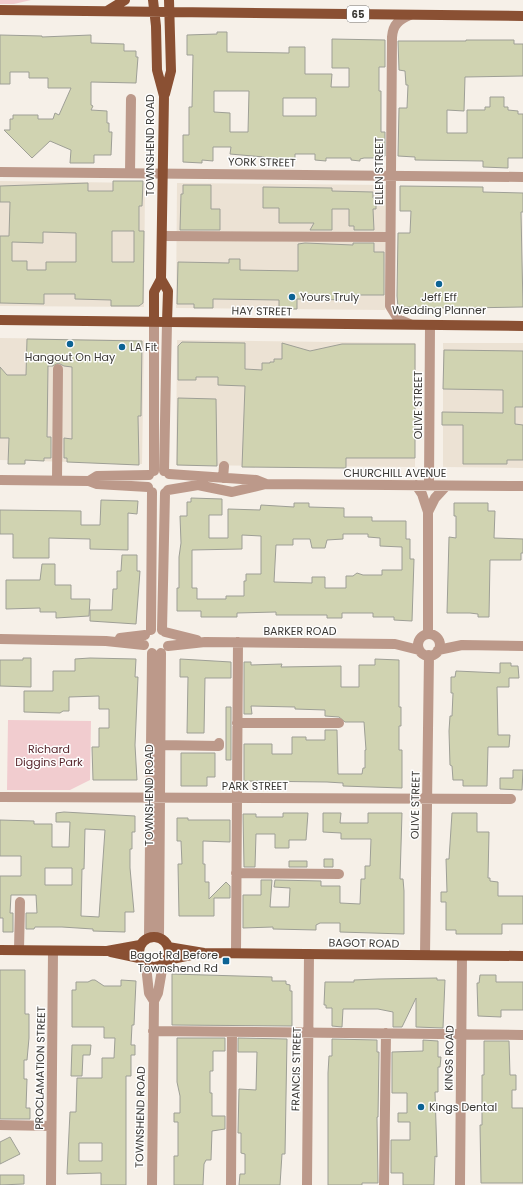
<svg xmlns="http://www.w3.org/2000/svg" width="523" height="1185" font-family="Poppins,sans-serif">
<rect width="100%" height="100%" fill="#f6f0e8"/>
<path fill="#ece2d4" d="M0,181L145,183L144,307L0,306Z
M177,183L386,185L385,310L176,308Z
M0,338L144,340L142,464L0,460Z
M177,340L416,343L415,467L176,465Z
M443,343H523V468L443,467Z"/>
<path fill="#f1cccf" d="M0,0H31L14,4H0Z
M8,720L91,721L90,780L70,790H7Z"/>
<path fill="#d0d3b1" stroke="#9e9f96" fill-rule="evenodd" d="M217,32H227V52L289,53V47H305V74H332L331,87H349V68H332V39L385,40V67H379V91H381V132H385V156H382V158H364L360,159V161L351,160V158H326V161L315,160V154H295V160L264,161V157L230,154L231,147H213V161L202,160V163L183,162V135H189V107H192L193,55H187V35L217,34ZM214,91H249L248,132H230V113L214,112ZM283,98H316V116H283Z
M0,35L42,36V37L91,35V43L124,44V51H136V57H138L136,83L91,82V105L93,106L91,110L107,111V123H109V132H112L111,155H94V163H70L71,150L50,141L32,158L4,130H10V119H13V115H38V119H53L55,113L59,115L71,88H48V78H29V72H10V84H0Z
M466,40H514V44H523V76L465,77L464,111L447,110V133H467V110H485V107H490V97H504V107H508V110L518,111V114H523V158H508V168L483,167V161L415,160V157L398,156L399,108H407L408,85H406L405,71L399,70L398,41H466Z
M113,181H143L142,206H139V231H144L143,303L139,306H111V300L75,299V294H44V304L0,303V236H9L10,202H0V186L88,183V191H113ZM112,231H134V262H112ZM43,232L76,233V262H46V270H27V261H12V242L43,243Z
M183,185H211V209H220V230H180L181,194H183Z
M400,186L483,187V192L523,193V212H521L523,307L466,308V310H447V308L398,307L397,296L398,233H410L411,211H400Z
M263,187L332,188V191L373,192V198H376V209H373L374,230H354V226H349V209H332V230H310L314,223H279V208H263Z
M305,243L353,245V243H374V252H384V295H349V300L297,299V309H279V300L213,299V308H194V304H177L178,262L229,263V259H240V270L298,271V244Z
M27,339L142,341L141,416H138L139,465L67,462V458H64V438L72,439V367L64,366L58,363L53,366H48L47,437H51V458H44V461L25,460V464H8L9,438H0V367L7,375H26Z
M182,342L245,343V369L262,370V363H270V362H274V359H282V343L310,351L342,344H415V458H346V468L242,467L245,386L218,385V377H196V380H178V346Z
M444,350L523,351V407H515V424L523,425V460H507V464H463V425H442V412L503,413V390L443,389Z
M178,398L216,399L217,466L177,465Z
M191,498L222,499V515H209V538H228V509L260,510L261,505L294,507V503H309V507L344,508V517H372V521H406V539H410V559H414L412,621L394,620V617H373V613H342V618H327V615H276V612L237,613V617H201V611H177V588H179V557L181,543L180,516H187V502H191ZM343,534H368V537L380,538V546L402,547V570H382V575H363L357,573L353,576H346V588H325V577H312V583L274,582L276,545H293V539H310L312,548H325L327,540L343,539ZM242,535L261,536V574H246V581H244V596H226V599H197V588H192V550L242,549Z
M101,500L138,501L137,514L128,513V550L90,549V539L49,538V558H13V534H0V510L81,511V525H100Z
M454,503H488V511H495L494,538L523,539V553H521V560H490L489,617H478V614L470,613H447L449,537L456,538V516H454Z
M122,555H137V571H140L136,624L90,621V610H112L113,589H117V571H121Z
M42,564H55V585H71V599H90L89,616L56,618V612H40V608L6,609V580H40Z
M23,658H31V687L0,686V660H23Z
M90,658L136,659L135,677H138L135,745L137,780H93L92,747H99V728H109V709H99V696L69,697V711H63L60,713L24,712V691H53V671H75V659Z
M180,659L231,662V678H205L204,733H187L188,677H180Z
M375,659L399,660V707H401V726H399V750H402V788L343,786V783L327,782L244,781V744H272V754H292V737H306V740H325V730H337L338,774H362L363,768H365V750H366L364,722H345L339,717L325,716V710L295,709V707L251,706L252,714H244V662H251V665L282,664L281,667L341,666V687H359V665H375Z
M500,663H511V666H518L519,678H509V687H497L498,735H510L509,747H488L487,786H463V780H453L452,766L450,765L449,731L450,716H452L453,693H451V677H455L456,671L500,673Z
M226,707H231V760H226Z
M181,753H215V777H207V786H181Z
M513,770H523L522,790L500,789V778H513Z
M64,812L135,816V832H132V849H130V868L134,912H125V932L93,931V929L62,927H35L34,929H26V913H37L36,895H11L10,913H13V932H3V918H0V876H21V856H0V820L34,821V824H52V847H69L70,822H56V813ZM85,829L105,830L99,917L81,916L82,869H84ZM45,868H72V885H45Z
M283,813H308L306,840H289V848H275V834H256L255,867H244L243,814H256V817H283Z
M323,813H341L340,823H368V813H402L400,879H403L404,891V934L340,932V923H320L316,925V930L273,929V927L243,928V895H261V880H272L270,907H289L290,888L274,887L275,880L321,881V886H340V903L360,904L361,879H365V866H370L371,839H341V833L323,832Z
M452,813H477V832H489L488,878H490V881L498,882V896H523V924H502V934H456V930H446V902H441V892H447L446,859H449Z
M177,818H188V820H230V842L203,841V864H205V882H209V899L226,882L230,886V898H214V916H179L178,864H182L181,841H177Z
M324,859H333V867H324Z
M289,861H307V867H289Z
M0,970H25V1014H29V1038L27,1060H24V1079H27L26,1108H30V1119H0Z
M172,974L272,977V981H286V984L290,985V991H292V1026L172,1025Z
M480,975H496V982H523V1010H501V1017L478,1016L477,983H479Z
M437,978V980H445L443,1028L416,1027V998L402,1027H393V1012L378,1009H343L342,1027L332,1026V1008H326V1005H324L325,982H354V980L378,979Z
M92,980H95L104,986H121V980L136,981L134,1025H132L131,1045H135V1055H131V1076H126V1185H101V1173L67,1174L70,1112H76L77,1078H102V1058H114L115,1038H104V1027H72V990H76V982H88ZM79,1143H102V1161H79Z
M177,1038H225V1051H213V1071H210V1093H212V1116H225V1129L212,1131L211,1160H206L204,1164L203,1185H174V1156H178V1122H174V1113H180V1096L177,1082Z
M238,1038L287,1039L285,1154H282L280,1185H239L240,1174H245V1154L241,1153V1133H238L239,1089L256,1090L257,1052H238Z
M332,1039L377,1040V1052H379L378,1117H377L378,1183H362V1185H328V1073L329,1056H332Z
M423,1040L438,1041V1057H441L440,1067H438V1092H435L437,1157L435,1156L434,1185H403V1173H391V1140H410V1122H398V1113H407V1093H392V1052L423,1051Z
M484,1041H509L510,1075H516V1090H512V1108H523V1183H481L480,1125H482V1075H484Z
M72,1045H91L90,1055H83L82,1076H71Z
M10,1137L20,1154L0,1164V1142Z
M0,1175H24V1184L0,1185Z"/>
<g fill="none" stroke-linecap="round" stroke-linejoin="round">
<path stroke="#bc998a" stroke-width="10" d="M410,15C399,20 393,24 392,37L390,306L398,319L410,324
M0,172L523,177
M130,173L131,99
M162,236L390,237
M154,471V322
M164,471L167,322
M169,474L256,480L266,484
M223,478L224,466
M0,480L89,481L97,484L148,487
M57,480L58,369
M89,481L97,476L149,475
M416,485L422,494L428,512V634
M429,485L430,325
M168,490L198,485L232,492L266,484L523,486
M428,512L435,498L446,486
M151,630L152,492
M162,630L165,493
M165,632L197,640
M418 645a11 11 0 1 1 22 0a11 11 0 1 1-22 0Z
M120,638L145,635
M0,639L106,641L144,645
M168,646L205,642L395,644L419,650
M438,650L462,645L523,646
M237,723H339
M161,745L219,746V743
M0,797L511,799
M236,873L339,874
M149,937L152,653
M159,938L161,653
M19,950L20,902
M236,953L238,642
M425,955L429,655
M146,966L149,993L154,1001L152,1185
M154,1001L158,993L163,964
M153,1031L523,1035
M0,1125L51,1126
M51,1185L53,951
M231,1185L232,1032
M307,1185L309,954
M384,1185L386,1033
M460,1185L462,956"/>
<path stroke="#8a5033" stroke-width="10" d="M153,0L156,26L157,70L164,96L161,279L154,292V322
M0,10L523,16
M107,11L125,0
M165,94L171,71L169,0
M161,279L168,291L167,322
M0,320L523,326
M139 952a15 15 0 1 1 30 0a15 15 0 1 1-30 0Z
M168,947L204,953L523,956
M0,950L107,951L140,945
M111,952L139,958
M167,960L196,954"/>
</g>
<g fill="#0c6394" stroke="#fefefe" stroke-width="1.5">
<circle cx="439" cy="284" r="4"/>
<circle cx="292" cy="297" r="4"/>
<circle cx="70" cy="344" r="4"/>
<circle cx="122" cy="347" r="4"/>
<rect x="222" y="957" width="8" height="8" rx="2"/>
<circle cx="421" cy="1107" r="4"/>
</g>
<g text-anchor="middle" stroke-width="3" stroke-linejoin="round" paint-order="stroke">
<rect fill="#fefefe" stroke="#757371" stroke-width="1" x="347" y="6" width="22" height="16" rx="3"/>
<g font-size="10" font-weight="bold" fill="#3a3834">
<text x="358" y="18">65</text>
</g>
<g font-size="11" fill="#3a3834" stroke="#fefefe">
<text transform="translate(150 145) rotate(-90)" y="4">TOWNSHEND ROAD</text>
<text transform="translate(262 162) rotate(1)" y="4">YORK STREET</text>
<text transform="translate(379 171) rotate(-90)" y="4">ELLEN STREET</text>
<text transform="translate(262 311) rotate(1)" y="4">HAY STREET</text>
<text transform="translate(418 405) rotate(-90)" y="4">OLIVE STREET</text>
<text x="395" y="477">CHURCHILL AVENUE</text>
<text x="300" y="635">BARKER ROAD</text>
<text x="255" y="790">PARK STREET</text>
<text transform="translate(149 795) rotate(-90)" y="4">TOWNSHEND ROAD</text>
<text transform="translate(415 805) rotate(-89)" y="4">OLIVE STREET</text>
<text transform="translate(364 943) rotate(1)" y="4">BAGOT ROAD</text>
<text transform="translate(449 1058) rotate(-89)" y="4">KINGS ROAD</text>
<text transform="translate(40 1068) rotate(-89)" y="4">PROCLAMATION STREET</text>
<text transform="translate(296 1069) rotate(-89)" y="4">FRANCIS STREET</text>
<text transform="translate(140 1117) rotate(-89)" y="4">TOWNSHEND ROAD</text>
</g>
<g font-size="11" fill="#3a3834" stroke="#fefefe" text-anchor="start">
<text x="300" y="301">Yours Truly</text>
<text x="439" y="301" text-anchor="middle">Jeff Eff<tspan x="439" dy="13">Wedding Planner</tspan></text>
<text x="130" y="351">LA Fit</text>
<text x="70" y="361" text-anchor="middle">Hangout On Hay</text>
<text x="218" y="959" text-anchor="end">Bagot Rd Before<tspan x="218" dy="13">Townshend Rd</tspan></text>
<text x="429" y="1111">Kings Dental</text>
</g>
<g font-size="11" fill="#58262d" stroke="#fefefe">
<text x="49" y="753">Richard<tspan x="49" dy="13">Diggins Park</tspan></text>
</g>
</g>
</svg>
